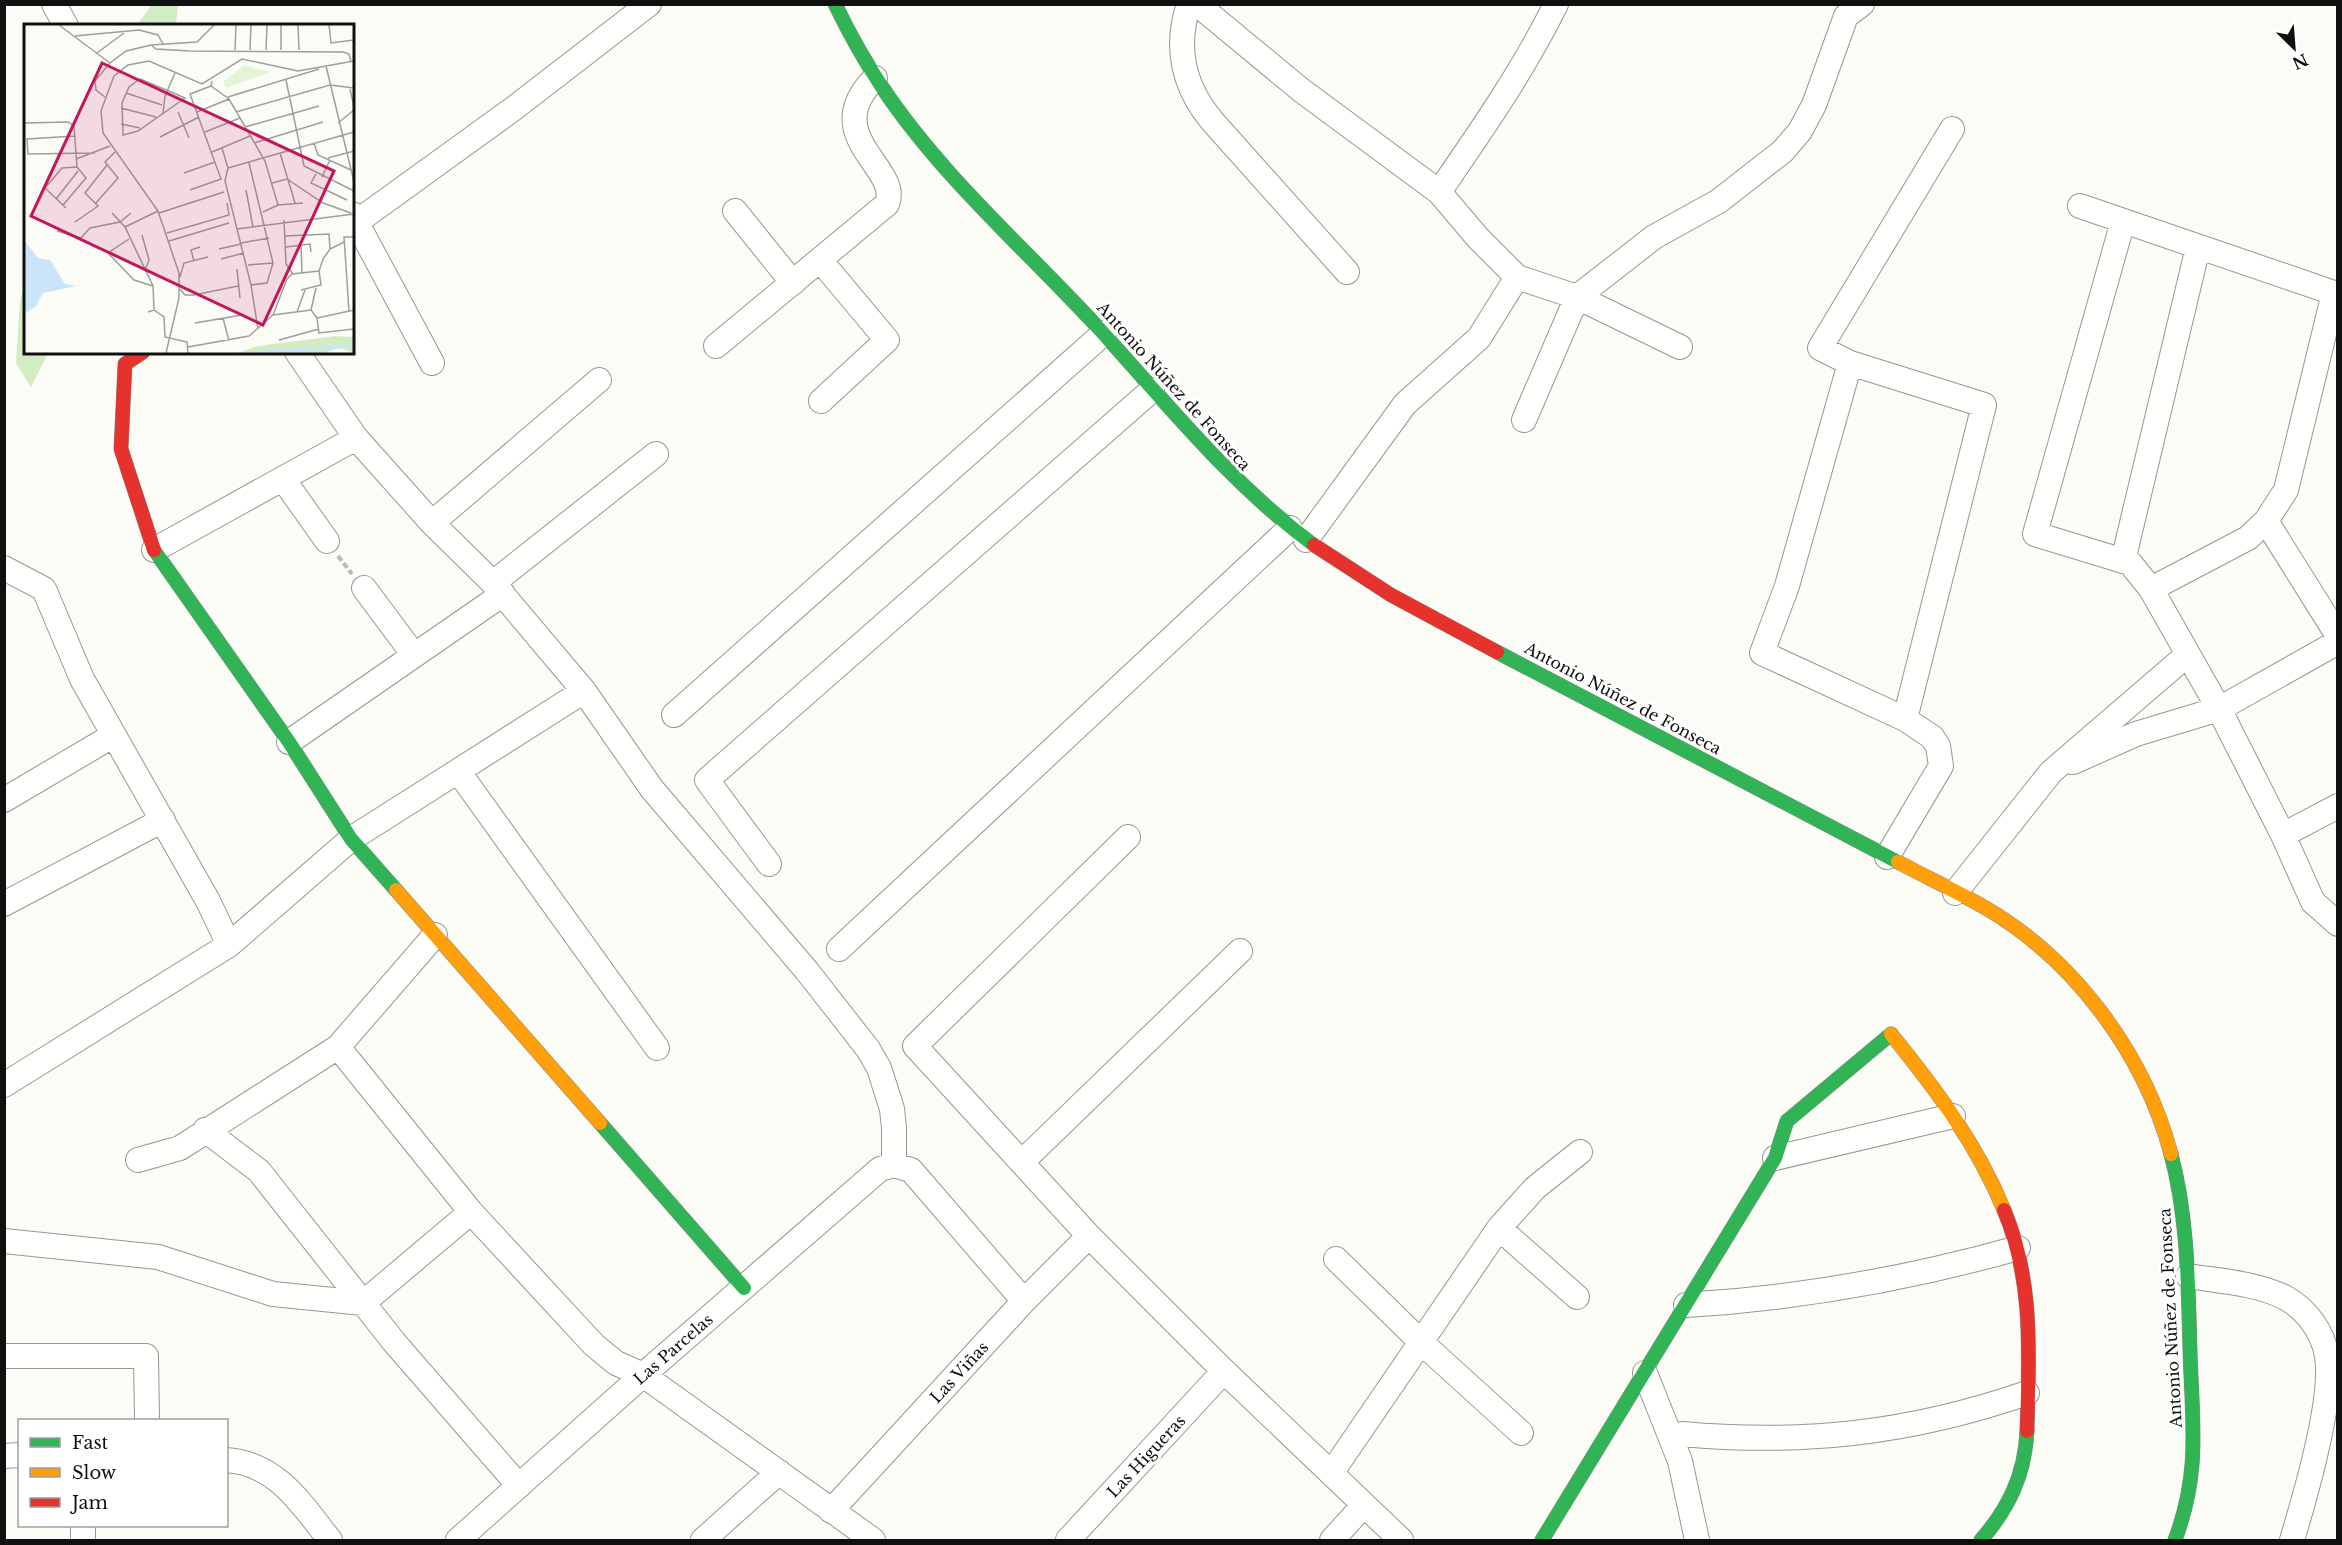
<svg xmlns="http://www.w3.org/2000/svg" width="2342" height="1545" font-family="'Libre Baskerville',serif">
<rect width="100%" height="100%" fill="#fcfcf7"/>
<path fill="#d3edc2" d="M152,4L178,5L176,25H137Z
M25,278L26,352L48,353L31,387L16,363L20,302Z"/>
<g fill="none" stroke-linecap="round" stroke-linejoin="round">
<g stroke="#969694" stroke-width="26">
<path id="street" d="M54,4L66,26
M1189,4C1174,48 1184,88 1213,122L1347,272
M1197,4L1301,90L1439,192L1478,238L1517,277L1577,297L1680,347
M1439,192C1481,131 1523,71 1556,4
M2080,206L2334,293L2286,490L2266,521L2248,538L2151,589
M735,211L793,283
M352,214L432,363
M358,221L513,109L649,4
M2123,221L2035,534L2130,563L2151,589L2219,709L2283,835L2313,902L2338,924
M820,260L887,340L821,401
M716,346L887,204C902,168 817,136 875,78
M297,352L356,438L432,523L493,583L584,691L652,789L807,971L868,1049L879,1068L892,1109L894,1128V1165
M1850,363L1787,586L1762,653L1905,719L1932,737L1938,746L1941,766L1887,857
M1524,420L1577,297L1654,237L1719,201L1783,151L1800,131L1814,105L1846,16L1862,4
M283,479L327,541
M2266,521L2338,636
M432,523L599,380
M1306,540L1405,404L1479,338L1517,277
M154,550L356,438
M2123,561L2198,247
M4,568L44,589L82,679L208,901L229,945
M493,583L656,454
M364,588L414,655
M674,715L1104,333
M1905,719L1984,405L1850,363L1820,348L1952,129
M289,742L503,594
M2073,762L2136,734L2219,709L2338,642
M458,771L657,1048
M4,800L114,735
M2283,835L2338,806
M1128,837L915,1046L1089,1236L1224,1371L1401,1540
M769,864L707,780L1152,390
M1955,893L2051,772L2187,655
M4,904L163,820
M839,949L1290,528
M338,1047L471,1212L594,1345L616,1363L643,1375L873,1540
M4,1085L229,945L351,839L584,691
M205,1130L259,1171L394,1342L519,1486
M1775,1158L1953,1116
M138,1160L180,1148L338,1047L435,935
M1022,1162L1240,951
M1499,1228L1577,1297
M4,1241L158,1257L273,1294L363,1303L471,1212
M1336,1259L1422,1343L1521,1433
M2188,1276C2219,1281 2257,1283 2286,1298C2307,1310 2323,1332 2327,1356C2334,1398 2305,1497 2292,1540
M1686,1305C1800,1298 1908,1279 2018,1248
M4,1356H146L147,1420
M1645,1373L1680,1461L1697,1540
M1682,1434C1804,1445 1911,1433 2027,1393
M4,1456L20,1455
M226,1460C277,1463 302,1505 330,1540
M1332,1472L1499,1228L1535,1188L1580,1152
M831,1511L1024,1301L1089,1236
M83,1540V1526
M458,1540L643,1375L880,1169L894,1165L911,1170L1024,1301
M703,1540L779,1472
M1068,1540L1224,1371
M1332,1540L1364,1505"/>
</g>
<g stroke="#8d8d8b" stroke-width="15">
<path id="fast" d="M835,4C849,33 864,60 882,87C940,174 1020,244 1091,320C1164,399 1226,480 1314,545
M154,550L289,742L351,839L396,890
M1497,652L1898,862
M600,1123L744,1288
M2171,1154C2188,1218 2188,1284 2190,1350C2192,1421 2201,1471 2175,1540
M1542,1540L1775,1158L1787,1121L1891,1034
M1981,1540C2009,1508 2025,1474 2027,1431"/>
</g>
<g stroke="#8d8d8b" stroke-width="15">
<path id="slow" d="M1898,862C1926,877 1956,891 1984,907C2074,959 2144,1053 2171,1154
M396,890L600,1123
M1891,1034C1935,1088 1977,1144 2004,1210"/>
</g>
<g stroke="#8d8d8b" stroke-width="15">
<path id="jam" d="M143,352L125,364L121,449L154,550
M1314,545L1391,595L1497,652
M2004,1210C2034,1281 2029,1355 2027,1431"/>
</g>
<path stroke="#b9b9b8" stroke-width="4" stroke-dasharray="6 3" stroke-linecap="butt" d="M338,556L352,574"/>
<use href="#street" stroke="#fffffe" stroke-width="24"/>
<use href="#fast" stroke="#30b455" stroke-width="14"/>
<use href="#slow" stroke="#ff9f0a" stroke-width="14"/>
<use href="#jam" stroke="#e5322d" stroke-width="14"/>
</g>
<g text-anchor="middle" stroke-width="6" stroke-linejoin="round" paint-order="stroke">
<g font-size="16" fill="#101010" stroke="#fff">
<text transform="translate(1174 386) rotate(48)" y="6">Antonio Núñez de Fonseca</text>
<text transform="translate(1623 698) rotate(28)" y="6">Antonio Núñez de Fonseca</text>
<text transform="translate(2170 1318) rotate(-93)" y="6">Antonio Núñez de Fonseca</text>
<text transform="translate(673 1349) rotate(-41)" y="6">Las Parcelas</text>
<text transform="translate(959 1372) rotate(-47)" y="6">Las Viñas</text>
<text transform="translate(1146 1456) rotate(-47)" y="6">Las Higueras</text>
</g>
</g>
<g transform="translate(24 24)">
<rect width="330" height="330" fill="#fcfcf7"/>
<path d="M220,41L246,48L202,64L199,58Z" fill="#e4f4d5"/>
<path d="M311,312L330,313V329L315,324L300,329H214L234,322Z" fill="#d3edc2"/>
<path d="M0,216L14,234L26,236L41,260L52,262L19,269L12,282L0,290Z" fill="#cae4fa"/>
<path fill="none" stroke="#cae4fa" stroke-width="3" d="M227,329L330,322"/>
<path fill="none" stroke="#9e9e9b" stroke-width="1.5" d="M35,1L86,39M257,1V26M274,1L275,26M305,1L307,19L330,16M51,12L115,6L134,11L139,20M127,21L132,25L166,27L319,28L325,30L327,38M211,26L212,1M226,26L227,1M242,26L243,1M73,29L100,9M302,42L330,158M116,55L161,74L114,107L99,111L98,79L105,63ZM262,56L280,142L330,167M188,57L187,62L205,75L241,137L254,181M326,65L330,83M102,69L138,81M81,73L72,66L71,57L86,39L102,27L127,21L173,18L190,1M204,73L295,45M97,84L132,93M154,88L165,114M173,88L205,75M212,88L306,61L330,64M139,89L141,72L151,49M0,99L44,98L50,102L53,143L62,154L39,181M314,99L330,86M97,100L116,104M221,103L295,82M181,108L216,94M51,112L3,115L4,130L71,129M136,113L175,93M230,119L299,98M290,119L294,131L327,146M198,124L204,144L201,157L227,261M188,128L226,112M256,129L271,179M304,134L330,127M52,135L86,122M225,139L249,239L243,259L227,261L234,305M204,144L330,108M160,149L191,138M292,150L287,159L323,176M298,153L306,136M248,159L263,155L299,179L327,189M166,166L197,155L166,70L187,62M222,166L229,203M32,175L54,147M72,179L94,154L81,138L91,128M42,184L21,164L38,144L53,143M239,188L254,181L279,179M88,189L101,203L129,262L130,286M135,189L200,168M260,196L262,240L269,250M51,198L74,182L61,169L83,141M101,203L134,187M213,205L330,190M33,207L57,214L66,204L96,198L107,189M143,209L205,191L203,179M118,211L125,236L121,246M261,212L305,210L306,225M105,215L84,229L110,256L129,262M145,217L205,199M217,219L245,214M277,221L278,250M262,223L286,220L287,228M195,225L217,220M197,235L220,229M170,237L167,226L176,223M224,241L249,239M213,245L216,274M156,253L160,239L184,233M156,265L161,271H170L214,262M277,266L297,261L295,247L299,235L306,225L320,218M287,286L292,264M330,286L293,294L295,309L330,305M325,287L320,213H330M124,288L130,286L140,293L141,313L163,318L164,329M273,288L281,266M249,291L263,255L268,250L295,247M199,294L205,317M171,299L218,291M255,316L295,305M164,323L225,312L249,291L287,286L293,294M142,329L155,274V249L134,187L79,109L77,87L90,52L104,41L125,37L178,60L218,35L274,47L330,37"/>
<path fill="#c2185b" fill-opacity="0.15" stroke="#c2185b" stroke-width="3" d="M78,39L310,147L239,301L7,192Z"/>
<rect width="330" height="330" fill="none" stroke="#101010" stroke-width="3"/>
</g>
<rect width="2342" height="1545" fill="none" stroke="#101010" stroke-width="12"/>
<rect x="18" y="1419" width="210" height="108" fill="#ffffff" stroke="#9f9f9f" stroke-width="1.5"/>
<rect x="30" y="1438" width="30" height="9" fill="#30b455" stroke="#9f9f9f" stroke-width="1.5"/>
<text x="72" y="1449" font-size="18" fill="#101010">Fast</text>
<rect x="30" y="1468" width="30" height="9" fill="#ff9f0a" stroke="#9f9f9f" stroke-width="1.5"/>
<text x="72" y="1479" font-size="18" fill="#101010">Slow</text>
<rect x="30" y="1498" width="30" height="9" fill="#e5322d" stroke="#9f9f9f" stroke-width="1.5"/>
<text x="72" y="1509" font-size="18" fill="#101010">Jam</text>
<g transform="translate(2294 48) rotate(155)" stroke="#ffffff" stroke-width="4.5" paint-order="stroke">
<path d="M0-4.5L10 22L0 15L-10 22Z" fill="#101010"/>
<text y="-9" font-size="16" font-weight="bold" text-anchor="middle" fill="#101010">N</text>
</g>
</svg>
